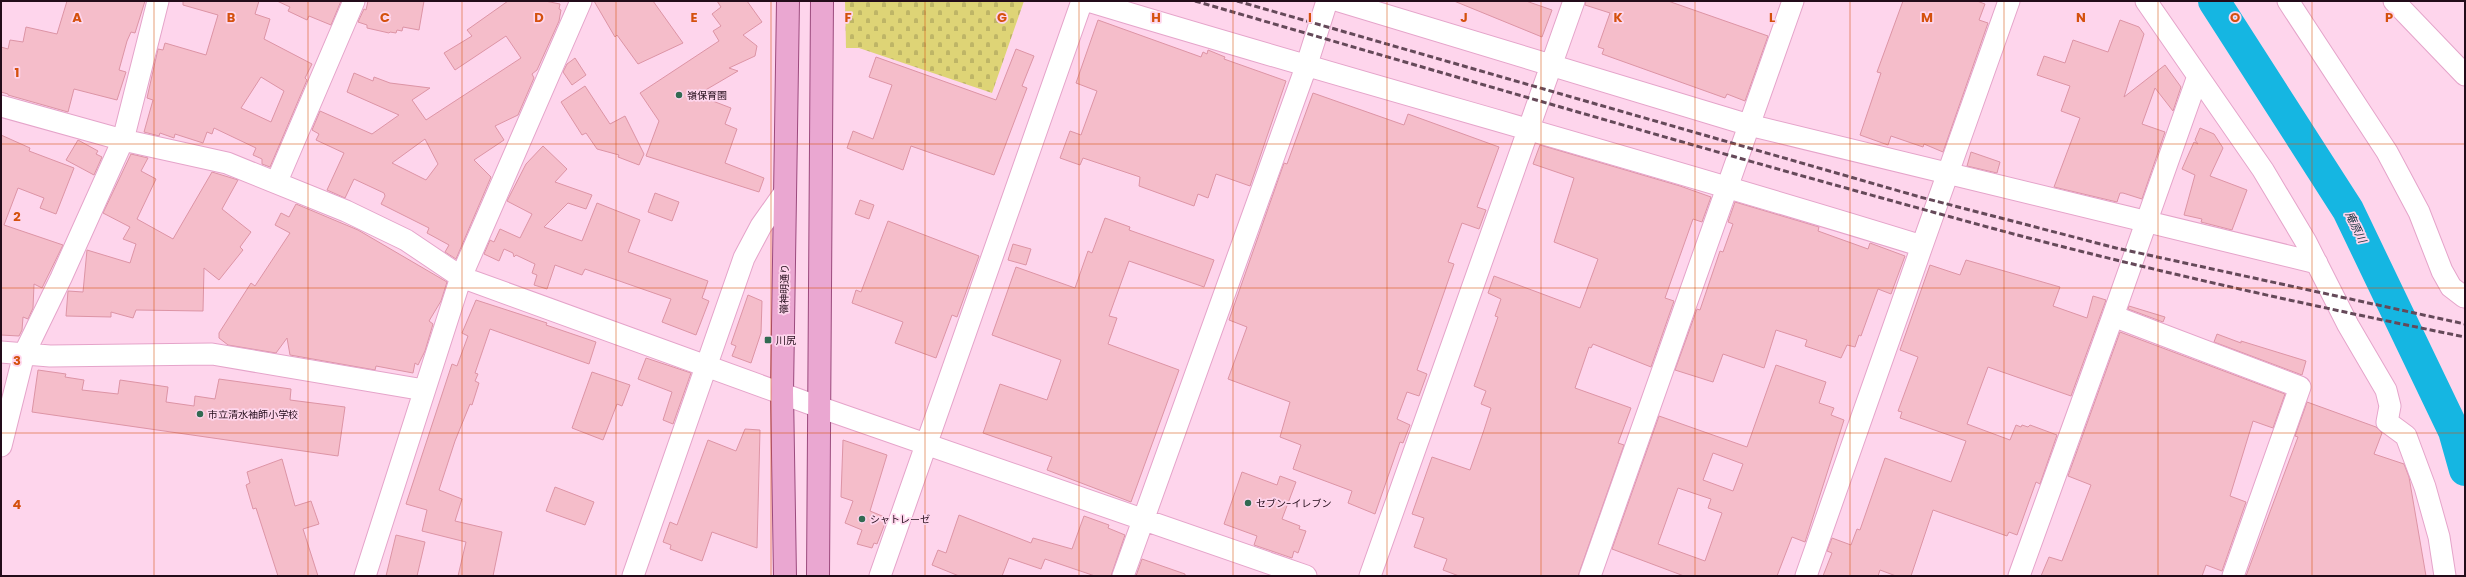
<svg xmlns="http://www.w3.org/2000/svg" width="2466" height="577" font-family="Poppins,'Noto Sans JP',sans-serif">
<defs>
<pattern id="cemetery-stones" width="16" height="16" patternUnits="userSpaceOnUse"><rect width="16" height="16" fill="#ded476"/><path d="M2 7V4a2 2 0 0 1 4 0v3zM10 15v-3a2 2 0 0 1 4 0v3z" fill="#beb566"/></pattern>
</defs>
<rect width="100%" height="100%" fill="#fed5ec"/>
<path fill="url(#cemetery-stones)" d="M845,1H1024L992,93L859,48H846Z"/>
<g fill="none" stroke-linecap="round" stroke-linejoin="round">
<path stroke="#15b6e2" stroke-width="32" d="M2214,1L2348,210L2454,431L2465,470"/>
</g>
<path fill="#f5bdca" stroke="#dd94a5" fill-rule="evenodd" d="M67,1H145L135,33L131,32L127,41L119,70L126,72L117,100L74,89L68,112L8,95V94L1,92V47L8,49L10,40L23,42L26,27L57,34Z
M183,1H259L255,14L270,19L264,39L312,64L305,78L307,80L270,167L262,164V159L253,155L256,148L214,128L212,134L207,132L203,143L175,134L174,138L160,133L159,136L144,132L153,100L147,98L158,49L163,50L165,43L206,55L218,15L183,5ZM261,77L284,91L271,122L241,108Z
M277,1H341L331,25L309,16L307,20L288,11L290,7Z
M368,1H424L419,30L403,27L402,31L397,30L396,33L390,32L389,33L367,28V25L358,22L364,9L366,10Z
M508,1H545L560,4L559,9L561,10L559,21L537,70L532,74L534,78L518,115L495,126L504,140L474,160L491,177L456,259L445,252L449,245L427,233L429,228L381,204L385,196L384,193L354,179L345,198L327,190L344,153L316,140L319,134L312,130L320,111L372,134L399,115L347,92L354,73L373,81L374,77L390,83L430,88L412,100L426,120L521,58L506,36L455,70L444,53L472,36L467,30ZM425,139L438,164L426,180L392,163Z
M594,1H653L683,43L638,64L617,35L615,37Z
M717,1H747L762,22L743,35L757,46L755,56L729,68L738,71L697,95L731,108L725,124L737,129L725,163L764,178L759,192L646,156L659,121L640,93L719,41L713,31L721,26L712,14L721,7Z
M1454,1H1526L1552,10L1542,37Z
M1586,1H1668L1768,36L1745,101L1727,94L1725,98L1602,54L1604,49L1598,47L1610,13L1585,5Z
M1903,1H1977L1985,4L1979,20L1988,23L1943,152L1924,144L1923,147L1891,136L1888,145L1860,135L1881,73L1877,72Z
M1098,20L1201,57L1203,52L1207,54L1208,50L1225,57L1224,59L1286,81L1250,186L1216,174L1208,198L1198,194L1194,206L1139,186L1140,177L1083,158L1080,165L1060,158L1070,131L1081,135L1097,91L1076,83Z
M2120,20L2139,27L2144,34L2124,97L2165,65L2181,87L2173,111L2155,88L2142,124L2165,132L2142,199L2123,193H2120L2117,202L2054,187L2080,118L2061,111L2070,86L2037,75L2044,56L2065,63L2073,40L2108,52Z
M1016,49L1034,56L1022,86L1027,88L994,175L911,146L903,170L847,148L853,131L873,139L892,85L869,77L876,57L996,100Z
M575,58L586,75L572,85L563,72L567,64Z
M585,86L610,124L625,116L644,154L639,165L618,157L619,155L597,149L586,133L582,135L561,102Z
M1313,93L1404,125L1408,114L1499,147L1477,207L1486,210L1479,229L1462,223L1448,262L1454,264L1417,370L1427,374L1419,396L1407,392L1397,419L1410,425L1403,443L1400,442L1375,514L1348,503L1352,491L1293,469L1301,445L1280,437L1290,402L1228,379L1247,327L1229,320L1284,163L1287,164Z
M2200,128L2214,134L2223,148L2210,176L2247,190L2232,230L2201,222L2202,219L2184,215L2195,175L2182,169L2194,142L2198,144L2195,140Z
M1,135L30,148L29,151L74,168L56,214L40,208L44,198L18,188L4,225L63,245L42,288L34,284L33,308L28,319L23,317L22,330L19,336L1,335Z
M78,140L98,151L96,154L102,157L94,175L66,160Z
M1540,145L1680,186L1711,197L1702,222L1693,219L1665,298L1674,301L1651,367L1593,344L1591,348L1589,347L1575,388L1631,408L1618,443L1624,445L1578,576H1459L1443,570L1447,559L1414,547L1424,518L1412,514L1432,457L1470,470L1484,430L1491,408L1481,404L1486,391L1474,386L1498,317L1495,316L1501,299L1488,293L1494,276L1580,308L1598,259L1554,242L1574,178L1533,164Z
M543,146L567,169L555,182L592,195L586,209L568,203L544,227L582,241L597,203L640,220L628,252L708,281L702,298L709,301L696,335L662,322L671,299L585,269L582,275L555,265L547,289L534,285L537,275L532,273L535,264L516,255L514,257L513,253L504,249L499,261L484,254L490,240L494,242L500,229L520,238L532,214L507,201L526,164Z
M1971,152L2000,162L1997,173L1967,166Z
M131,154L148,158L141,171L156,179L137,219L173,239L212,172L238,180L222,209L251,232L240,247L243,250L219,280L204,268L203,311L136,310L133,318L111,312V317L66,316L68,291L83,292L87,250L130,263L136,244L123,239L130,227L103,213Z
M655,193L679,202L672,221L648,212Z
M860,200L874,205L869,219L855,214Z
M1735,202L1819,227L1818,231L1868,249L1870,243L1905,256L1891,294L1878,289L1861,336L1859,335L1855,347L1847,345L1841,358L1805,346L1807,340L1776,330L1764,368L1723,354L1713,382L1675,370L1697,309L1700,310L1720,251L1723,252L1733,224L1728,222Z
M296,204L358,230L447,282L441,301L429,321L433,324L425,351L418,365L415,363L413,373L376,366L375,370L290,355L287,338L276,353L228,345L219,338V333L251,283L255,286L290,233L275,225L281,213L289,217Z
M1105,218L1130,227L1129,230L1214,260L1204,287L1129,261L1109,316L1117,318L1108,344L1179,370L1131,502L1047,470L1052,457L983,433L1000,384L1047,400L1061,360L992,335L1016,267L1075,288L1088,251L1092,253Z
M888,221L979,256L957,317L952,315L936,358L895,343L903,322L852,303L856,290L861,292Z
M1013,244L1031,249L1026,265L1008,260Z
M1966,260L2060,287L2053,306L2087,318L2093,296L2106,300L2071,396L1988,367L1967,424L2010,440L2016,425L2021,427L2022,425L2028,427L2030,425L2057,435L2040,484L2036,482L2017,535L2009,532L2007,536L1933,510L1911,576H1896L1880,570L1878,576H1823L1832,553L1827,551L1832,538L1851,545L1857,529L1860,530L1885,458L1951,482L1966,441L1900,418L1902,412L1898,411L1918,357L1900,350L1930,265L1960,275Z
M748,295L762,301L761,333L751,363L732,356L736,346L731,344Z
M476,300L547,323L546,325L596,342L589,364L490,329L475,373L478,374L475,381L479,383L472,405L470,404L455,441L439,490L462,499L455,521L502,532L493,576H458L466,542L422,531L427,510L406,504L452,364L457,366L468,336L462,333Z
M2129,306L2165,317L2163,322L2128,309Z
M2120,332L2285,394L2273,428L2253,421L2230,496L2246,502L2222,571L2206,565L2202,576H2041L2049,557L2062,561L2091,485L2068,476Z
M2217,334L2241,343V341L2306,361L2302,375L2214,342Z
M646,358L691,373L673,424L663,420L672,392L638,379Z
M1776,365L1826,382L1819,403L1834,408L1831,415L1844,420L1805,542L1792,537L1777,576H1684L1612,549L1659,416L1747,447ZM1713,453L1743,464L1733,491L1703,480ZM1678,488L1711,499L1708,508L1722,513L1705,561L1658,544Z
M38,370L66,374L65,377L84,380L82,390L118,394L120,380L168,387L166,402L194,406L195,396L215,399L219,379L291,389L290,400L345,407L338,456L32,412Z
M592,372L630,385L622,406L617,404L603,440L572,428Z
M2307,402L2376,427L2382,433L2374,454L2404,464L2409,477L2426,576H2246L2298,437L2295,436Z
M745,429L760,430L757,548L712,532L702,561L670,549L671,545L663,542L670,522L677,525L708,440L736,451Z
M843,440L887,455L870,511L887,518L877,544L874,543L872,548L857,544L862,530L845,523L853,501L841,497Z
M282,459L295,506L311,501L319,524L303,529L318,576H278L256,508L253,509L246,485L250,483L247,472Z
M1242,472L1277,485L1280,476L1296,482L1282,519L1300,526L1299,529L1306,531L1298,553L1294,551L1292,558L1254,545L1257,536L1224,524Z
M555,487L594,502L585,525L546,511Z
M959,515L1031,543L1033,538L1072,549L1084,516L1109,525L1108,528L1125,535L1111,576H1095L1045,559L1041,569L1009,558L1002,576H959L932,565L938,550L946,553Z
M396,535L425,542L417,576H386Z
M1142,559L1185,574V576H1136Z"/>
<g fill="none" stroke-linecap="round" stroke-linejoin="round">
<g stroke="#e5a4ca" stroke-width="23">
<path id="minor" d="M1088,1C1365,85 1645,160 1922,246L1806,576
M1339,1L1749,125L2317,263
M2146,1L2263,170L2306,242L2348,325L2386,390L2390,406L2387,422L2406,436L2425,487L2439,537L2445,576
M2288,1L2387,152L2419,212L2442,271L2451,287L2464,297
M2394,1L2465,75
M1,106L123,140L227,163L346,211L406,240L461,277L819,407L1306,576
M277,181L354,1
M1922,246L2009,1
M2113,316L2198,76
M1,352L50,356L212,354L424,390
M1,446L24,354L61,278L123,140L158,1
M365,576L461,277L581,1
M633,576L744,258L761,226L785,192
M880,576L1082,1
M1123,576L1306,67L1327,1
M1370,576L1574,1
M1590,576L1793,1
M2019,576L2113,316L2300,387L2233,576"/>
</g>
<g stroke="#9b4a7d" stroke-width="24">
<path id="major" d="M785,576L782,392L788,1
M818,576L822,1"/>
</g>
<use href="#minor" stroke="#fff" stroke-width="21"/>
<use href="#major" stroke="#eaa7d1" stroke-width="22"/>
<path stroke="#654959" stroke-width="3" stroke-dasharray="6 3" stroke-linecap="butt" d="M1195,1C1447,74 1698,148 1951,217C2120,264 2293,302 2465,337
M1237,1L1920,197L2116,248L2465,324"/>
</g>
<path fill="none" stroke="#d4510d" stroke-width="1" stroke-opacity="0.55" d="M154,1V576M308,1V576M462,1V576M616,1V576M771,1V576M925,1V576M1079,1V576M1233,1V576M1387,1V576M1541,1V576M1695,1V576M1850,1V576M2004,1V576M2158,1V576M2312,1V576M1,144H2465M1,288H2465M1,433H2465"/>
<g fill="#326a52" stroke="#fed5ec" stroke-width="1.5">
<circle cx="679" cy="95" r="4"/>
<rect x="764" y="336" width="8" height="8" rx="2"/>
<circle cx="200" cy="414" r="4"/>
<circle cx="1248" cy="503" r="4"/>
<circle cx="862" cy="519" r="4"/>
</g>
<g text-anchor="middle" stroke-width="3.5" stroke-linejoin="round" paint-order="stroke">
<g font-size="10" fill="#230c1a" stroke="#fed5ec" text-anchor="start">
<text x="687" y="99">嶺保育園</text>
<text x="776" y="344">川尻</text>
<text x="208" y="418">市立清水袖師小学校</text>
<text x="1256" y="507">セブン-イレブン</text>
<text x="870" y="523">シャトレーゼ</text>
</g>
<g font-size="10" fill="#230c1a" stroke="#fed5ec">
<text transform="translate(784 289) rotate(-89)" y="4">嶺神明通り</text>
</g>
<g font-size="11" font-style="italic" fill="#14313b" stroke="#fed5ec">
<text transform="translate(2356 227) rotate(64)" y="4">庵原川</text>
</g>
</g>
<g font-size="13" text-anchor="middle" font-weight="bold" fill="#d4510d" stroke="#fed5ec" stroke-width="3.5" stroke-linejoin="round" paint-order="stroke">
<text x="77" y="22">A</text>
<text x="231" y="22">B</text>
<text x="385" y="22">C</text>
<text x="539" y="22">D</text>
<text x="694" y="22">E</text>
<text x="848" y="22">F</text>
<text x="1002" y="22">G</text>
<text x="1156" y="22">H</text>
<text x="1310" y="22">I</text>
<text x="1464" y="22">J</text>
<text x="1618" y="22">K</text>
<text x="1772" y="22">L</text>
<text x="1927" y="22">M</text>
<text x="2081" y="22">N</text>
<text x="2235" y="22">O</text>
<text x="2389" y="22">P</text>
<text x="17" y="77">1</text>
<text x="17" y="221">2</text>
<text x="17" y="365">3</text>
<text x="17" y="509">4</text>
</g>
<rect width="2466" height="577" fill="none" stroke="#230c1a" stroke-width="4"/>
</svg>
